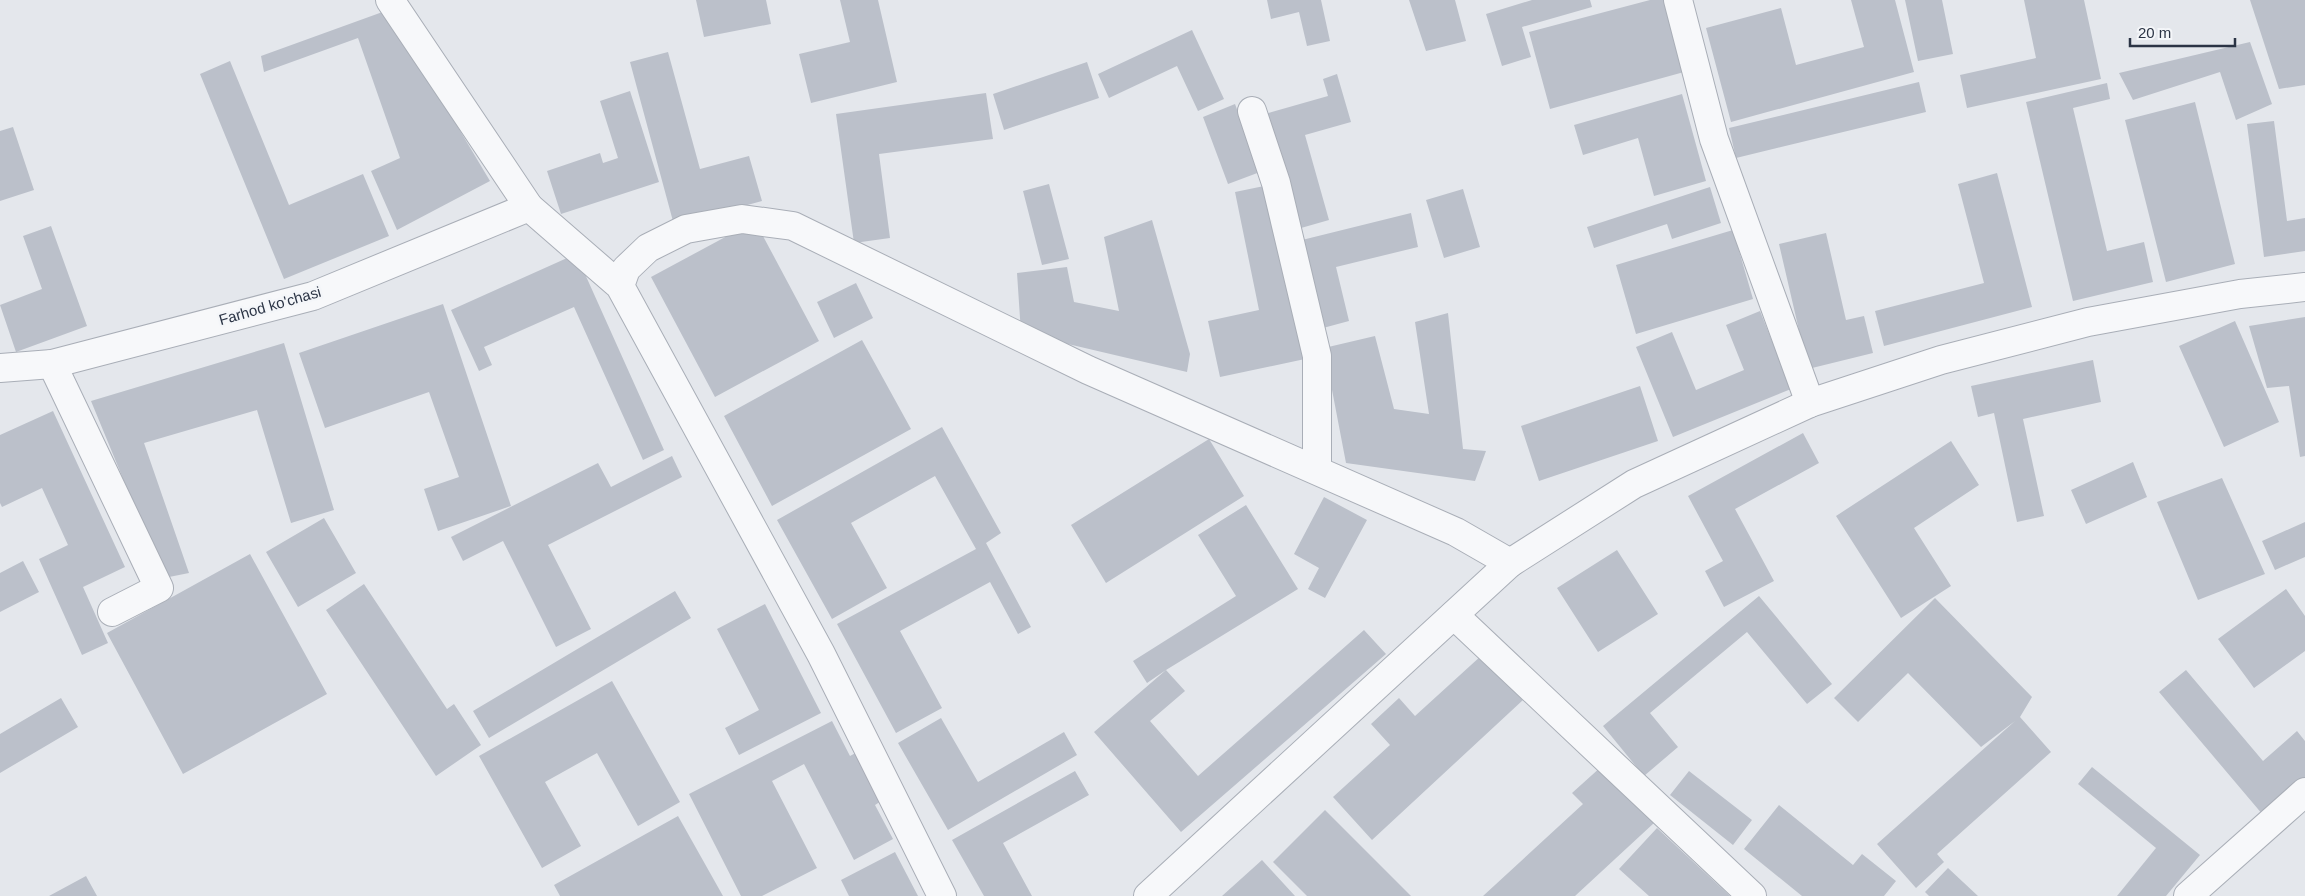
<svg xmlns="http://www.w3.org/2000/svg" width="2305" height="896" font-family="Arial,sans-serif">
<rect width="100%" height="100%" fill="#e4e7ec"/>
<path fill="#bbc0ca" d="M696,0H766L771,24L704,37Z
M840,0H878L897,82L811,103L799,54L850,42Z
M1267,0H1321L1330,41L1307,46L1299,12L1271,19Z
M1409,0H1455L1466,41L1426,51Z
M1532,0H1590L1592,7L1522,27L1531,57L1502,66L1486,14Z
M1650,0H1664L1684,72L1550,109L1529,32Z
M1851,0H1895L1914,72L1731,122L1706,28L1781,8L1796,65L1864,47Z
M1905,0H1942L1953,54L1918,61Z
M2024,0H2084L2101,79L1967,108L1960,75L2036,58Z
M2250,0H2305V85L2279,89Z
M388,10L490,181L397,230L371,171L400,158L358,38L264,72L261,56Z
M1192,30L1224,99L1198,111L1177,66L1109,98L1098,74Z
M2250,42L2272,104L2236,120L2220,72L2133,100L2119,73Z
M668,52L700,169L749,156L762,201L674,225L630,62Z
M230,61L289,205L363,174L389,236L284,279L200,74Z
M1087,62L1099,98L1004,130L993,94Z
M1337,74L1351,122L1305,135L1329,220L1294,230L1261,115L1328,96L1323,79Z
M1919,82L1926,112L1736,158L1729,128Z
M2107,83L2110,99L2073,108L2107,251L2144,242L2153,282L2073,301L2026,102Z
M630,91L659,182L561,214L547,171L600,153L603,163L618,158L600,101Z
M986,93L993,139L879,154L890,238L854,243L836,114Z
M1682,94L1706,181L1654,196L1638,138L1583,155L1574,125Z
M2195,102L2235,264L2166,282L2125,120Z
M1235,104L1260,172L1228,184L1203,117Z
M2274,121L2287,221L2305,218V251L2264,257L2247,124Z
M13,127L34,190L0,201V131Z
M1997,173L2032,307L1884,346L1875,311L1984,283L1958,184Z
M1049,184L1069,259L1042,265L1023,191Z
M1269,185L1305,359L1220,377L1208,321L1259,310L1235,192Z
M1710,187L1721,223L1672,239L1667,224L1594,248L1587,227Z
M1463,189L1480,247L1444,258L1426,200Z
M1411,213L1418,247L1336,267L1349,321L1323,328L1302,240Z
M1152,220L1190,354L1187,372L1021,333L1017,273L1067,267L1074,302L1119,311L1104,237Z
M755,221L819,341L715,397L651,277Z
M51,226L87,326L16,352L0,305L42,289L23,236Z
M1733,230L1753,299L1636,334L1616,265Z
M1826,233L1846,320L1864,316L1873,353L1808,369L1779,244Z
M576,254L664,450L643,460L574,307L484,347L492,365L479,371L451,310Z
M856,283L873,318L834,338L817,302Z
M443,304L511,506L438,531L424,489L459,477L429,392L325,428L299,353Z
M1760,311L1791,389L1673,437L1636,347L1672,332L1696,390L1744,370L1726,325Z
M1448,313L1463,449L1486,451L1475,481L1346,463L1324,348L1375,336L1394,409L1429,414L1415,322Z
M2305,317V456L2300,457L2289,386L2267,388L2249,326Z
M2235,321L2279,422L2224,447L2179,346Z
M862,340L911,429L772,506L724,416Z
M284,343L334,510L291,523L257,410L144,443L189,573L164,578L91,401Z
M2093,360L2101,402L2023,419L2044,516L2017,522L1994,413L1978,417L1971,386Z
M1640,386L1658,441L1539,481L1521,426Z
M53,411L125,567L83,587L108,643L82,655L39,559L68,545L42,488L2,507L0,503V435Z
M942,427L1001,533L986,543L1031,627L1018,634L990,582L900,631L942,708L896,733L837,624L976,549L935,476L851,523L887,588L832,619L777,520Z
M1803,433L1819,463L1735,509L1774,581L1724,607L1705,571L1723,561L1688,496Z
M1209,439L1244,496L1106,583L1071,525Z
M1951,441L1979,485L1914,528L1951,586L1901,618L1836,516Z
M672,456L682,477L548,545L591,629L556,647L503,541L463,561L451,537L598,463L611,487Z
M2133,462L2147,497L2086,524L2071,490Z
M2222,478L2265,574L2198,600L2157,502Z
M1324,497L1367,520L1325,598L1308,589L1319,568L1294,554Z
M1246,505L1298,589L1166,670L1185,691L1150,721L1198,776L1364,630L1386,654L1181,832L1094,732L1166,670L1147,683L1133,661L1236,596L1198,535Z
M324,518L356,573L298,607L266,552Z
M2305,522V557L2275,570L2262,541Z
M1617,550L1658,614L1598,652L1557,588Z
M250,554L327,694L183,774L107,633Z
M23,561L39,592L0,612V573Z
M364,584L447,709L454,704L481,745L436,776L326,610Z
M2286,589L2305,616V651L2254,688L2218,639Z
M675,591L691,618L489,738L473,711Z
M1759,596L1832,684L1807,704L1747,632L1650,713L1678,747L1644,776L1603,726Z
M1935,598L2032,697L2020,717L2051,752L1937,854L1944,862L1916,888L1877,844L2015,721L1981,747L1908,673L1858,722L1834,698Z
M765,604L821,713L739,755L725,728L759,710L717,629Z
M1482,655L1523,700L1372,840L1333,797L1390,745L1371,724L1399,698L1415,716Z
M2186,670L2263,761L2297,731L2305,741V780L2263,815L2159,692Z
M612,681L680,802L638,826L597,753L545,782L581,846L542,868L479,756Z
M61,698L78,727L0,773V734Z
M941,718L978,782L1064,732L1077,755L948,830L898,743Z
M832,721L850,756L861,750L886,798L875,805L893,839L854,860L804,764L772,781L817,868L762,896H741L689,794Z
M1602,766L1654,823L1575,896H1483L1583,804L1572,793Z
M2092,767L2200,855L2166,896H2117L2156,848L2078,784Z
M1075,771L1089,795L1003,843L1032,896H984L952,840Z
M1689,771L1752,820L1733,845L1670,795Z
M1779,805L1853,865L1862,854L1896,881L1884,896H1802L1744,849Z
M1325,810L1411,896H1307L1273,862Z
M678,816L723,896H560L554,885Z
M1657,828L1730,896H1649L1619,869Z
M895,852L918,896H849L841,880Z
M1262,860L1295,896H1222Z
M1948,868L1978,896H1929L1925,892Z
M86,876L97,896H49Z"/>
<g fill="none" stroke-linecap="round" stroke-linejoin="round">
<g stroke="#a9aeb7" stroke-width="30">
<path id="minor" d="M1678,0L1714,139L1810,403
M1252,111L1276,183L1317,356V470
M529,207L620,286L821,654L942,896
M620,286L626,269L648,248L686,229L742,219L793,226L1088,370L1456,532L1510,563
M52,364L159,588L112,612
M1454,615L1752,896
M2188,896L2305,792"/>
</g>
<g stroke="#a9aeb7" stroke-width="30">
<path id="tertiary" d="M0,368L52,364L313,296L529,207L390,0
M1148,896L1510,563L1634,484L1810,403L1941,360L2088,322L2240,294L2305,287"/>
</g>
<use href="#minor" stroke="#f7f8fa" stroke-width="28"/>
<use href="#tertiary" stroke="#f7f8fa" stroke-width="28"/>
</g>
<g text-anchor="middle" stroke-width="5" stroke-linejoin="round" paint-order="stroke">
<g font-size="15" fill="#2b3445" stroke="#f4f6f9">
<text transform="translate(270 306) rotate(-16)" y="5">Farhod ko'chasi</text>
</g>
</g>
<path d="M2130 38v8h105v-8" fill="none" stroke="#2b3445" stroke-width="2.5"/>
<text x="2138" y="38" font-size="15" fill="#2b3445" stroke="#f4f6f9" stroke-width="4" paint-order="stroke">20 m</text>
</svg>
